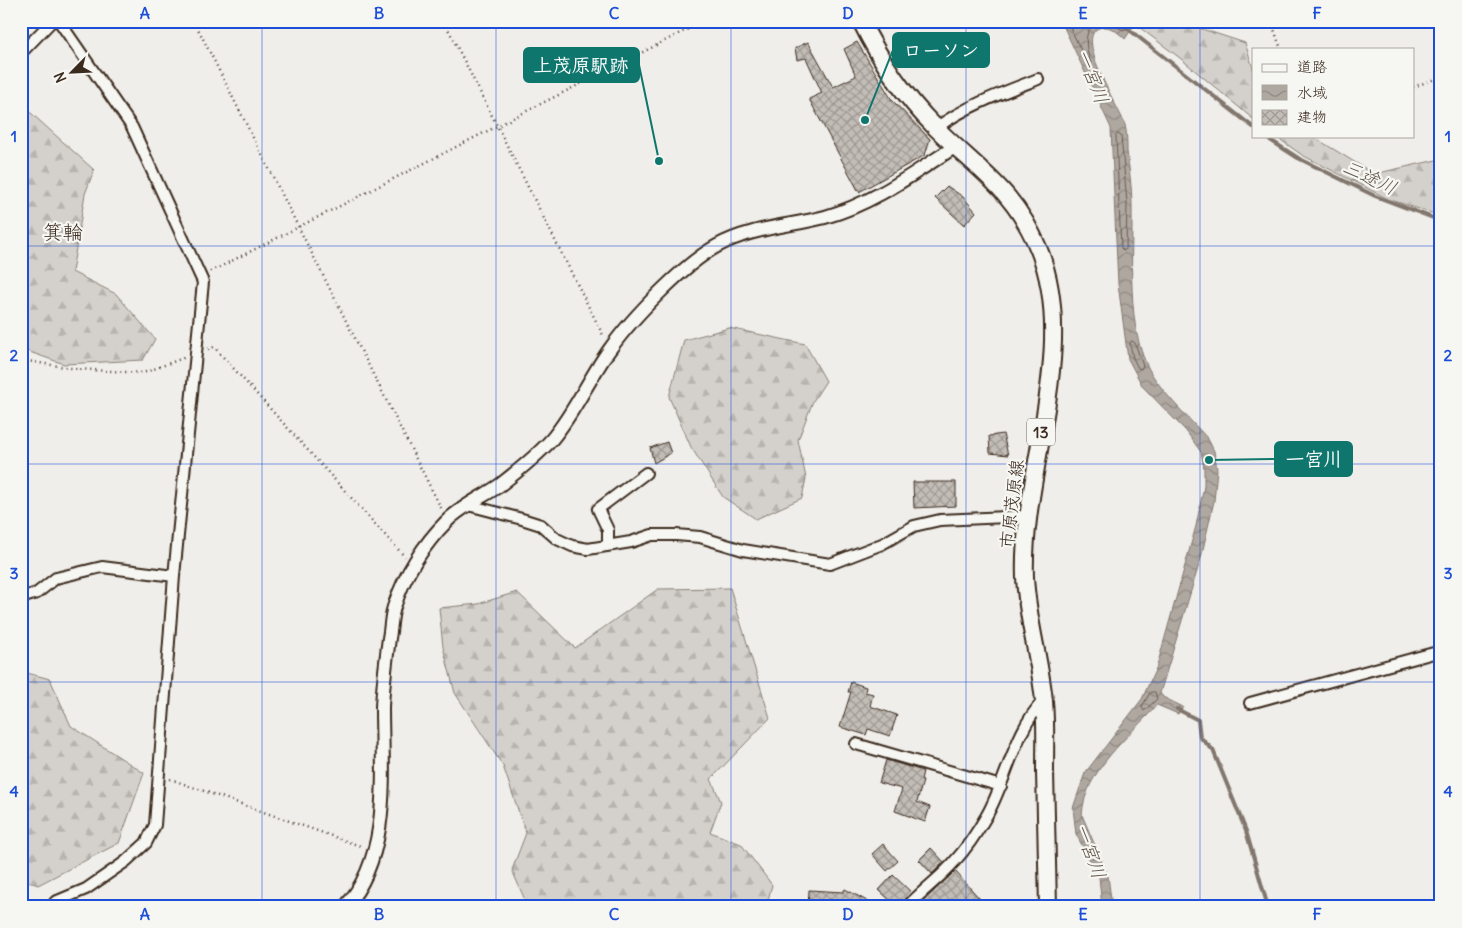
<svg xmlns="http://www.w3.org/2000/svg" width="1462" height="928" font-family="Delius,'Klee One',sans-serif">
<defs>
<pattern id="forest-firs" width="22" height="20" patternUnits="userSpaceOnUse" patternTransform="scale(1.25)"><rect width="22" height="20" fill="#d4d1cc"/><path d="M5 1l3.5 6h-7zM16 11l3.5 6h-7z" fill="#b7b4af"/></pattern>
<pattern id="water-waves" width="16" height="10" patternUnits="userSpaceOnUse" patternTransform="scale(1.25)"><rect width="16" height="10" fill="#afa8a1"/><path d="M0 5q4-4 8 0t8 0" fill="none" stroke="#908983"/></pattern>
<pattern id="building-cross-hatch" width="8" height="8" patternUnits="userSpaceOnUse" patternTransform="scale(1.25)"><rect width="8" height="8" fill="#c2bdb7"/><path d="M0 0l8 8M0 8l8-8" fill="none" stroke="#9f9a94"/></pattern>
</defs>
<rect width="100%" height="100%" fill="#efeeea"/>
<filter id="ink" filterUnits="userSpaceOnUse"><feTurbulence type="fractalNoise" baseFrequency=".02" numOctaves="2"/><feDisplacementMap in="SourceGraphic" scale="10" xChannelSelector="R" yChannelSelector="G"/><feConvolveMatrix kernelMatrix="1 2 1 2 8 2 1 2 1" color-interpolation-filters="sRGB"/></filter>
<g filter="url(#ink)">
<path fill="url(#forest-firs)" stroke="#887e75" d="M1131,21H1195L1199,28L1245,43L1253,68V119L1180,58Z
M21,104L94,170L85,194L72,272L116,294L155,339L143,360L64,364L21,349Z
M1275,136H1312L1374,174L1441,159V216L1388,199L1302,155Z
M729,328L805,344L826,381L813,401L798,440L806,478L802,498L756,519L723,497L691,447L669,397L684,340Z
M730,588L770,718L711,779L721,802L710,832L741,844L772,885L766,907H528L512,870L526,833L503,766L455,693L443,647L439,608L478,604L517,592L575,648L658,589Z
M27,673L50,679L71,726L144,773L119,843L38,885L21,879V675Z"/>
<path fill="url(#water-waves)" stroke="#81766d" d="M1061,21H1131L1135,24L1125,39C1120,34 1113,28 1106,27C1066,26 1121,110 1125,125C1127,133 1127,143 1127,151C1129,169 1132,187 1132,205C1133,254 1125,329 1151,373C1166,397 1189,418 1208,439L1214,451L1217,469L1214,501L1201,558L1160,693L1163,697L1183,707L1178,714L1157,705C1129,737 1085,770 1082,815L1108,876L1112,907H1102L1099,877L1076,834L1073,808L1085,773L1142,699L1157,666L1196,526L1204,486V468L1201,452L1186,431L1143,387L1128,359L1118,284L1111,128Z"/>
<g fill="none" stroke-linecap="round" stroke-linejoin="round">
<path stroke="#695c52" stroke-width="1" d="M1067,21L1090,69L1092,66C1079,33 1088,13 1124,30L1129,21
M1118,134L1121,136L1127,203L1126,248L1124,251L1121,248L1116,136Z
M1132,341L1135,343L1143,366L1141,369L1138,368L1133,358L1130,344Z
M1151,692H1155L1157,699L1144,711L1142,707Z"/>
<path stroke="#81766d" stroke-width="4" d="M1127,28L1253,127
M1264,136L1298,158L1375,196L1441,221
M1177,709L1198,720L1200,737L1213,750L1246,831L1268,907"/>
</g>
<path fill="url(#building-cross-hatch)" stroke="#3b2a1e" d="M808,42L833,87L856,76L844,49L857,42L892,100L930,139L925,155L859,192L809,99L822,93L806,58L797,60L795,48Z
M947,186L963,197L976,212L964,225L935,198Z
M1003,434L1008,455L990,453L989,436Z
M667,442L671,453L654,463L650,448Z
M913,482H956V506L914,508Z
M851,682L866,687L865,692L873,694L870,706L897,715L890,736L868,729L866,735L840,727L851,692H848Z
M886,760L923,771L921,780L923,781L917,802L930,807L925,822L895,811L902,789L879,783Z
M883,844L898,861L887,871L872,854Z
M931,848L944,862L932,874L919,860Z
M955,871L980,899L972,907H917Z
M893,875L912,893L900,907H897L879,890Z
M845,889L878,907H843L829,899L828,907H808L809,890L843,892Z"/>
<g fill="none" stroke-linecap="round" stroke-linejoin="round">
<g stroke="#3b2a1e" stroke-width="14">
<path id="minor" d="M21,53L52,21
M936,128C968,105 1002,93 1038,79
M468,505L522,519L541,525L557,539L572,546L588,549L631,542L652,535H676L700,537L743,550L830,564L882,544L914,526L940,520L1030,516
M608,546V530L598,509L646,473
M21,598L37,593L56,578L102,567L174,576
M1250,703L1441,651
M856,744L1001,786
M52,907L55,902L86,889L125,862L146,843L155,825L174,576L203,282L132,127L59,21
M907,907C922,891 940,878 954,862C966,849 978,831 987,815C1007,779 1015,730 1044,700"/>
</g>
<g stroke="#3b2a1e" stroke-width="16">
<path id="tertiary" d="M345,907C392,855 382,772 382,707C383,684 386,661 389,638C391,628 391,616 394,607C404,575 424,544 447,521C462,506 483,497 500,485C518,471 537,456 552,439C575,412 589,378 610,349C632,318 684,264 717,246C749,228 790,226 825,217C873,204 914,173 956,146"/>
</g>
<g stroke="#3b2a1e" stroke-width="20">
<path id="primary" d="M861,21C880,60 904,96 935,127C978,170 1015,190 1039,250C1079,349 1021,474 1025,577C1027,619 1040,659 1044,701C1046,724 1045,749 1045,772C1046,817 1047,862 1048,907"/>
</g>
<path stroke="#3b2a1e" stroke-width="2.5" stroke-dasharray="1 4" stroke-linecap="butt" d="M194,21L442,510
M444,21L604,337
M1271,21L1281,49
M1413,87L1441,77
M210,272L704,21
M208,349L214,347L405,557
M21,360L77,369L143,373L186,357
M170,779L363,847"/>
<use href="#minor" stroke="#f6f6f2" stroke-width="10"/>
<use href="#tertiary" stroke="#f6f6f2" stroke-width="12"/>
<use href="#primary" stroke="#f6f6f2" stroke-width="16"/>
</g>
</g>
<path fill="none" stroke="#1d4ed8" stroke-width="1" stroke-opacity="0.55" d="M262,21V907M496,21V907M731,21V907M966,21V907M1200,21V907M21,246H1441M21,464H1441M21,682H1441"/>
<g text-anchor="middle" stroke-width="4.5" stroke-linejoin="round" paint-order="stroke">
<rect fill="#f6f6f2" stroke="#73675e" stroke-width="1" x="1027" y="418.5" width="28" height="27" rx="4"/>
<g font-size="16" font-weight="bold" fill="#3b2a1e">
<text x="1041" y="438">13</text>
</g>
<g font-size="18" fill="#3b2a1e" stroke="#f6f6f2">
<text transform="translate(1012 504) rotate(-83)" y="6">市原茂原線</text>
</g>
<g font-size="19" font-style="italic" fill="#64564c" stroke="#f6f6f2">
<text transform="translate(1093 76) rotate(69)" y="7">一宮川</text>
<text transform="translate(1370 177) rotate(25)" y="7">三途川</text>
<text transform="translate(1091 851) rotate(71)" y="7">一宮川</text>
</g>
<g font-size="20" fill="#3b2a1e" stroke="#f6f6f2">
<text x="63" y="239">箕輪</text>
</g>
</g>
<path fill="none" stroke="#0f766e" stroke-width="2" d="M865 120L893 50M659 161L639 65M1209 460L1275 459"/>
<g fill="#0f766e" stroke="#f6f6f2" stroke-width="2">
<circle cx="865" cy="120" r="5"/>
<circle cx="659" cy="161" r="5"/>
<circle cx="1209" cy="460" r="5"/>
</g>
<g fill="#0f766e" stroke="#0f766e" stroke-width="2">
<rect x="893" y="33" width="96" height="34" rx="5"/>
<rect x="524" y="48" width="115" height="34" rx="5"/>
<rect x="1275" y="442" width="77" height="34" rx="5"/>
</g>
<g font-size="19" text-anchor="middle" font-weight="bold" fill="#fff">
<text x="941" y="57">ローソン</text>
<text x="581" y="72">上茂原駅跡</text>
<text x="1314" y="466">一宮川</text>
</g>
<rect width="1462" height="928" fill="none" stroke="#f6f6f2" stroke-width="55"/>
<rect x="1252" y="48" width="162" height="90" fill="#f6f6f2" stroke="#aba49d"/>
<rect x="1262" y="64" width="25" height="8" fill="#f6f6f2" stroke="#aba49d"/>
<text x="1297" y="72" font-size="15" fill="#3b2a1e">道路</text>
<rect x="1262" y="85" width="25" height="15" fill="url(#water-waves)" stroke="#aba49d"/>
<text x="1297" y="98" font-size="15" fill="#3b2a1e">水域</text>
<rect x="1262" y="110" width="25" height="15" fill="url(#building-cross-hatch)" stroke="#aba49d"/>
<text x="1297" y="122" font-size="15" fill="#3b2a1e">建物</text>
<g transform="translate(72 72) rotate(246)" stroke="#f6f6f2" stroke-width="4" paint-order="stroke">
<path d="M0-4L9 19L0 12L-9 19Z" fill="#3b2a1e"/>
<text y="-8" font-size="14" font-weight="bold" text-anchor="middle" fill="#3b2a1e">N</text>
</g>
<rect x="28" y="28" width="1406" height="872" fill="none" stroke="#1d4ed8" stroke-width="2"/>
<g font-size="16" text-anchor="middle" font-weight="bold" fill="#1d4ed8">
<text x="145" y="19">A</text>
<text x="379" y="19">B</text>
<text x="614" y="19">C</text>
<text x="848" y="19">D</text>
<text x="1083" y="19">E</text>
<text x="1317" y="19">F</text>
<text x="14" y="142">1</text>
<text x="1448" y="142">1</text>
<text x="14" y="361">2</text>
<text x="1448" y="361">2</text>
<text x="14" y="579">3</text>
<text x="1448" y="579">3</text>
<text x="14" y="797">4</text>
<text x="1448" y="797">4</text>
<text x="145" y="920">A</text>
<text x="379" y="920">B</text>
<text x="614" y="920">C</text>
<text x="848" y="920">D</text>
<text x="1083" y="920">E</text>
<text x="1317" y="920">F</text>
</g>
</svg>
